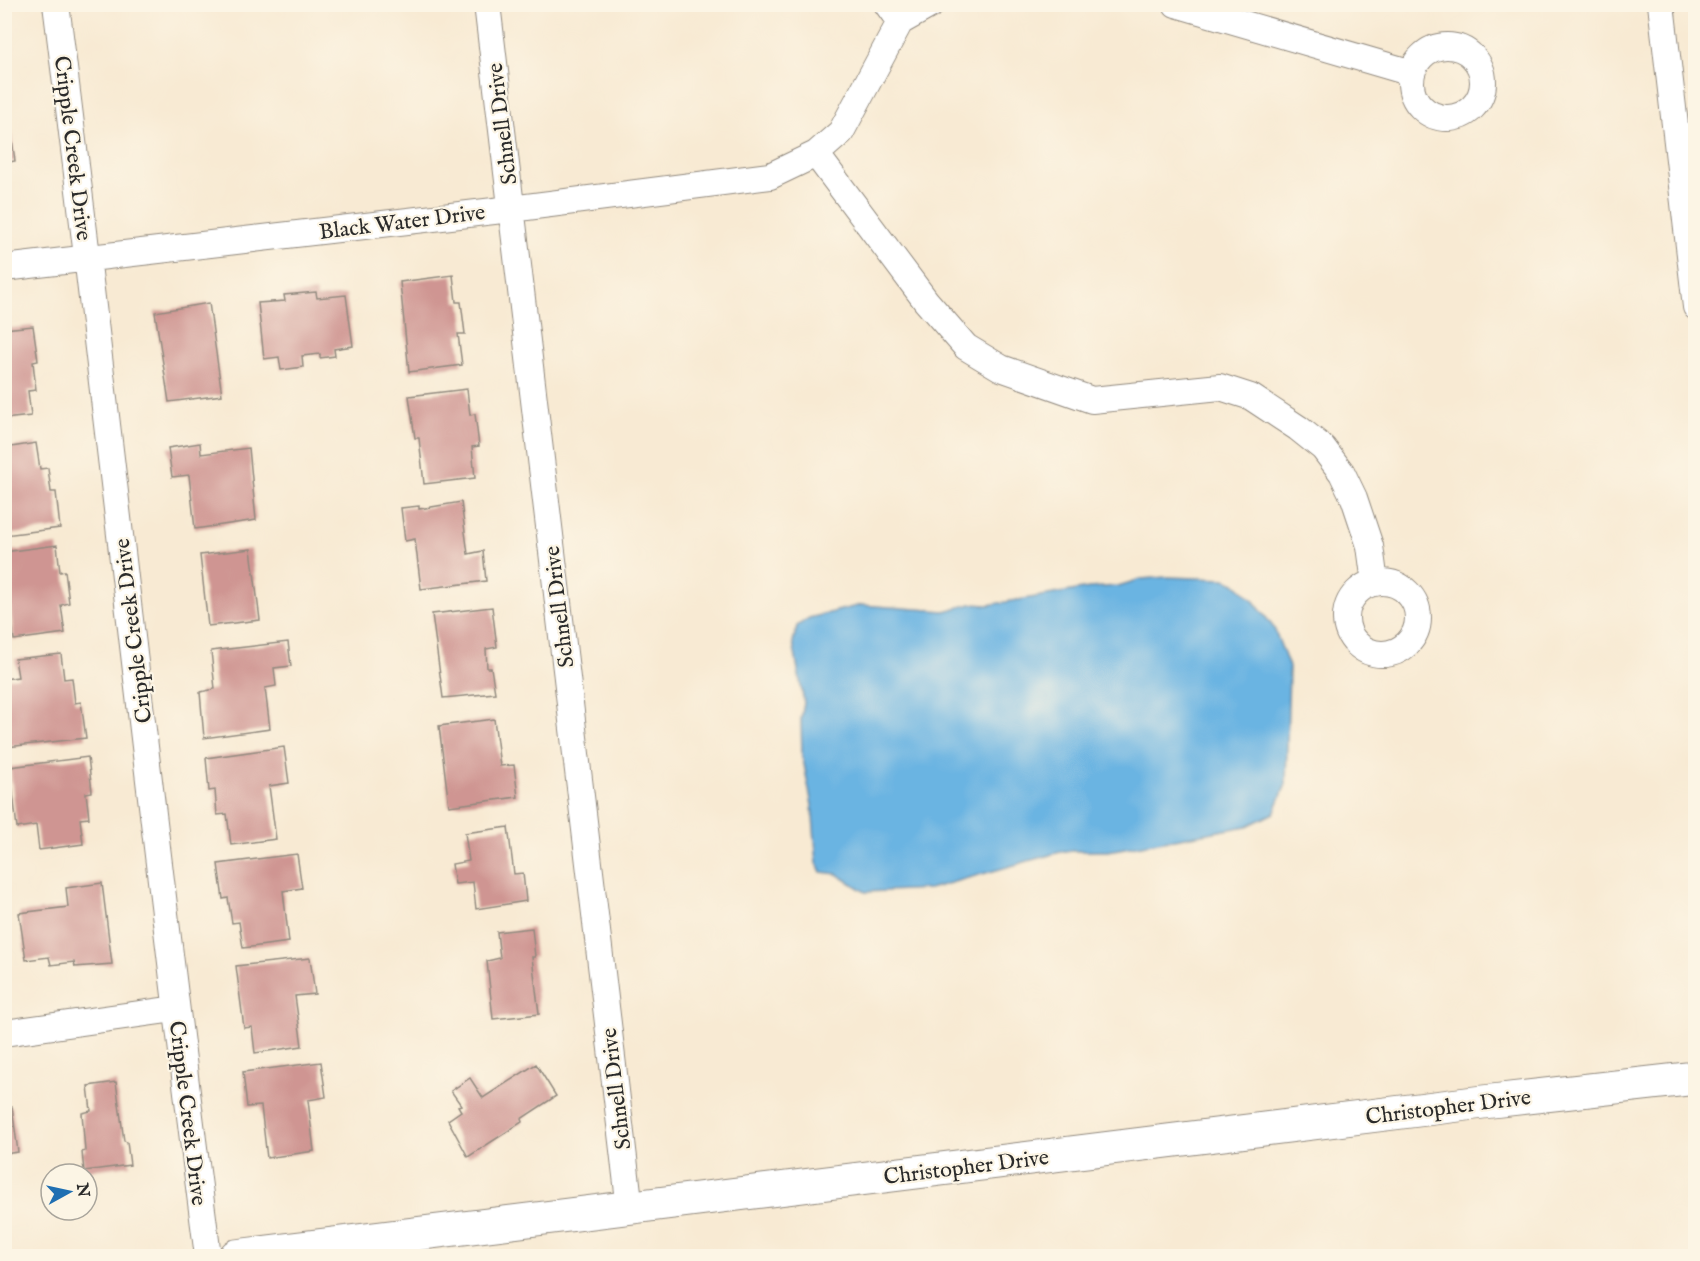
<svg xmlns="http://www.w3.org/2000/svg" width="1700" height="1261" font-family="'IM FELL English',serif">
<rect width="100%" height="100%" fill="#fcf5e5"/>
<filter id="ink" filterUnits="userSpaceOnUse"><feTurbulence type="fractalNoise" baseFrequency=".0167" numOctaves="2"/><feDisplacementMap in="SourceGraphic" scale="12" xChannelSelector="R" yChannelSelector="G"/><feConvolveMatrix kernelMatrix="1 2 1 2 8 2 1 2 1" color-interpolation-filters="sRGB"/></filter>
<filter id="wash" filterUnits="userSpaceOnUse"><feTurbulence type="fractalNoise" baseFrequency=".008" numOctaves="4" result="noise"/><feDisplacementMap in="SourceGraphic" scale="24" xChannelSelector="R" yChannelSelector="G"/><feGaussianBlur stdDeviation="1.35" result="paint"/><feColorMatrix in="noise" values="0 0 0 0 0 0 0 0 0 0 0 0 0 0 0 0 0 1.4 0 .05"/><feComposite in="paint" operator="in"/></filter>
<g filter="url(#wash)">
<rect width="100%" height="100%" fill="#f8ead3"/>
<path fill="#6bb4e2" stroke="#4b7086" stroke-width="1.5" d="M1167,577L1225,579L1235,583L1253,600L1274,628L1289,667L1286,784L1274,813L1247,826L1108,851H1064L929,889L865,892L837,874L821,872L817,863L812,805L802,754L801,719L804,703L793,642L797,626L809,618L861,605L945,611L971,604L988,605L1089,588L1118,586L1141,579Z"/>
<g id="blocks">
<path fill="#cf9592" d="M9,118L15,161L4,163V119Z
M453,275L456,302H461L465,334H458L462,365L409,372L400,282Z
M316,292L317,298L346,295L353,346L334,349L335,356L320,358V354L302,356L303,367L281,370L279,357L264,359L258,303L285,301L284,295Z
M209,303L222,395L169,402L155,312Z
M33,326L38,361L33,362L36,390L28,391L31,416L4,419V329Z
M467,389L470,415L475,414L479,446L472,447L475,478L424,484L419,438H415L409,396Z
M36,443L40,469L48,468L51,492H56L60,528L5,535V448Z
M200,443L201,454L249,448L256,520L195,529L189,475L172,477L168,448Z
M461,502L468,554L483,551L486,581L421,589L415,539L405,541L401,508L419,506V509Z
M57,545L60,572L65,571L69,603L61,605L65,633L14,640L4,552Z
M251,549L260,620L208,626L200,555Z
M492,607L497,647L486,649L487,668H491L495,693L443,698L432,614Z
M288,642L291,666L274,668L276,686L265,688L270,729L204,738L200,692L215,689L211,651Z
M61,654L64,679L72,678L75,703L81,702L86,738L7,747L4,727V679L18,677L15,659Z
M494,719L500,766L514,765L518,797L449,806L439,726Z
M284,747L289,783L269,786L276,839L231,845L227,814L217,815L215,790L209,791L206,758Z
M88,757L92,792L86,793L89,818L80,819L83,844L39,850L36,825L17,828L10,767Z
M508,827L514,874L523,873L526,901L476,909L473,882L455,884L452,864L469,861L465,833Z
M297,854L302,888L283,891L289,942L243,948L239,922L232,923L228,898L223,899L218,864Z
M102,883L112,964L75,967L74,962L51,965L49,957L26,960L19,913L68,907L66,888Z
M532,928L535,957H532L539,1014L493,1019L487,961L500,958L497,932Z
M310,958L315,994L295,996L302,1046L255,1053L252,1027L244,1028L236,966Z
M321,1062L326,1097L308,1100L314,1151L267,1158L261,1106L247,1107L243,1072Z
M536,1064L556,1096L521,1119L522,1122L468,1157L448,1120L461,1111L458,1106L461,1105L451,1091L470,1078L483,1098Z
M116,1082L124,1141L127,1142L130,1165L84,1171L82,1152L85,1151L82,1113L91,1111L88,1086Z
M4,1107H12L18,1152L4,1154Z"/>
</g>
</g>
<g filter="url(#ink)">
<use href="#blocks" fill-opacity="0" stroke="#928a7f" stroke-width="1.5"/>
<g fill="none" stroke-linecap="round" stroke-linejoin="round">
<g stroke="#928a7f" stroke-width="28">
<path id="minor" d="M56,4C109,422 153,840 208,1256
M487,4L630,1209
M887,4L900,22
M1176,4L1412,73
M1661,4L1696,307
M1411 82a36 36 0 1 1 72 0a36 36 0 1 1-72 0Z
M816,154L926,301L966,347L1001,368L1092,400L1220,387L1251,397L1298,428L1323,448L1342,473L1354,498L1370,546L1375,583
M4,268L511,209L770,176L816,154L841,132L900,22L932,4
M1346 618a36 36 0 1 1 72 0a36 36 0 1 1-72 0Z
M4,1033L175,1009"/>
</g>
<g stroke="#928a7f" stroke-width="35">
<path id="tertiary" d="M236,1256L1483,1102L1696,1078"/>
</g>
<use href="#minor" stroke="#fff" stroke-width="26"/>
<use href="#tertiary" stroke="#fff" stroke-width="33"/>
</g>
</g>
<g text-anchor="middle" stroke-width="4.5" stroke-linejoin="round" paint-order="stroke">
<g font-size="22" fill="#2b2b2b" stroke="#fcf5e5">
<text transform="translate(501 124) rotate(-97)" y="8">Schnell Drive</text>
<text transform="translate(74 148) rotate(83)" y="8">Cripple Creek Drive</text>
<text transform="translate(402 221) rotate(-7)" y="8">Black Water Drive</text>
<text transform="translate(558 607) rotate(-97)" y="8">Schnell Drive</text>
<text transform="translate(132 631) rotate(-97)" y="8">Cripple Creek Drive</text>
<text transform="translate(615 1089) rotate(-97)" y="8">Schnell Drive</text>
<text transform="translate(1448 1106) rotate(-7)" y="8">Christopher Drive</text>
<text transform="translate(189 1113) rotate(83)" y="8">Cripple Creek Drive</text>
<text transform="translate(966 1166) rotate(-7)" y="8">Christopher Drive</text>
</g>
</g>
<rect width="1700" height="1261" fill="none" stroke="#fcf5e5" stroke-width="24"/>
<g transform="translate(69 1192) rotate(82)"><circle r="28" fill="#fcf5e5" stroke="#a8a49b" stroke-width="1.5"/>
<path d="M0-4.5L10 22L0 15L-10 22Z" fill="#1f6fb2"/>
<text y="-9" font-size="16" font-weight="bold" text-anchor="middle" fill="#2b2b2b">N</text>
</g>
</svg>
